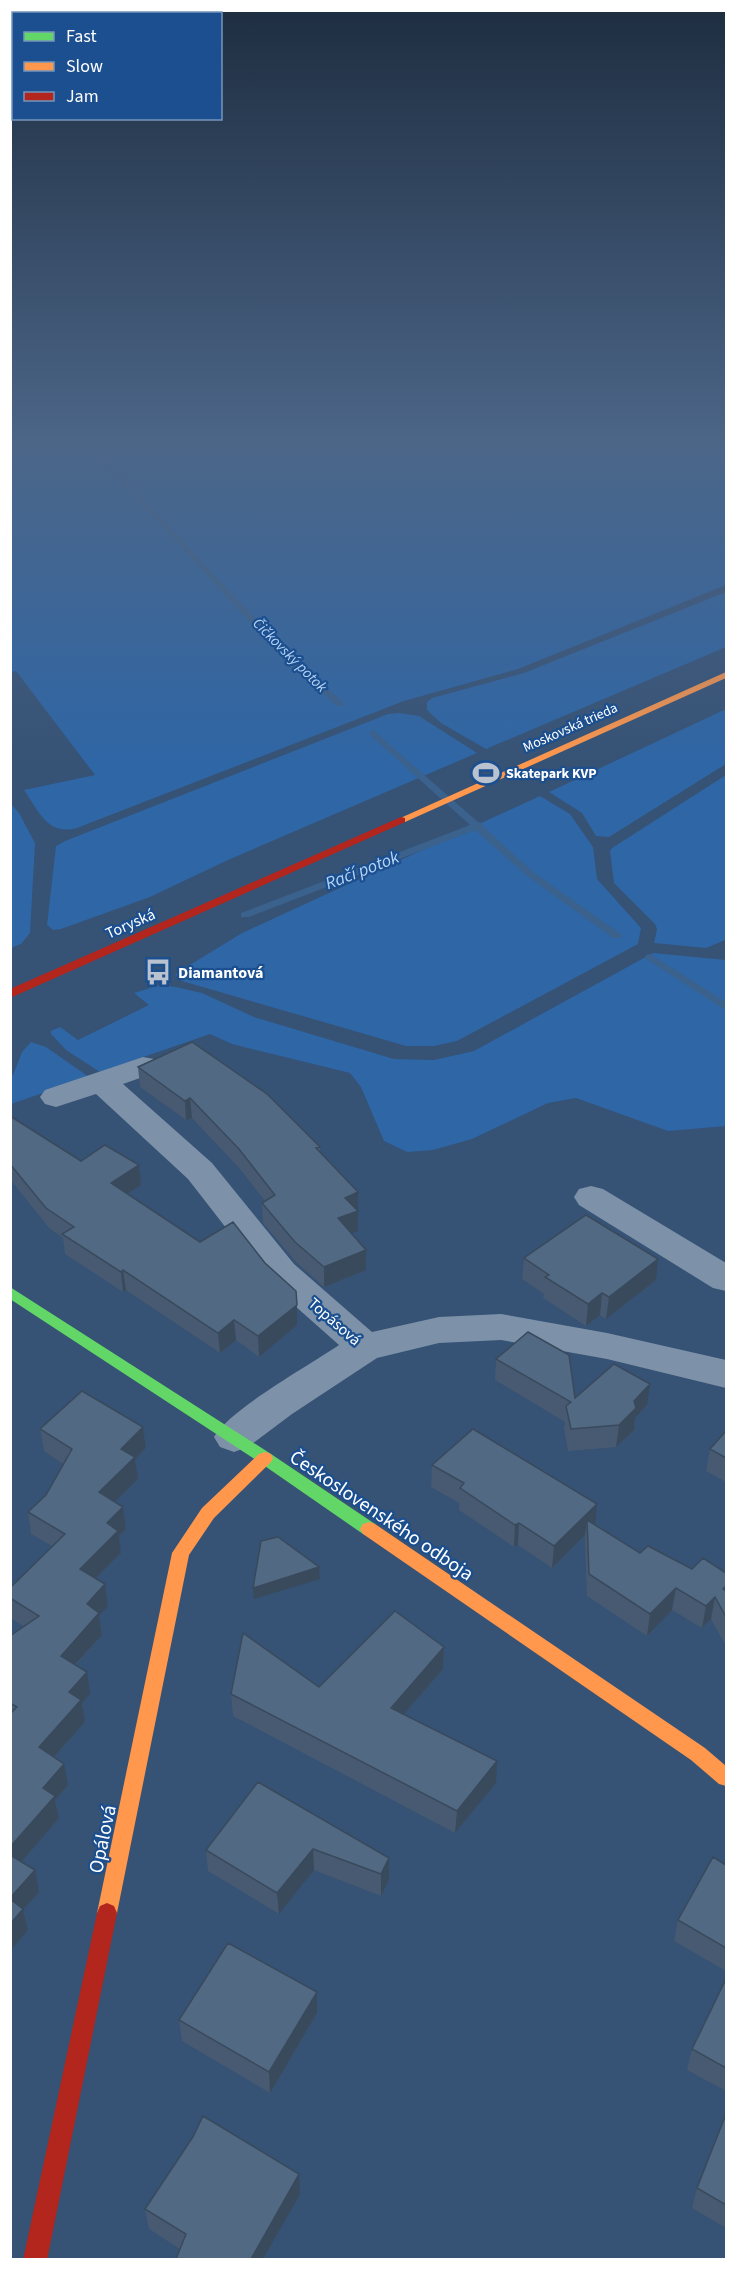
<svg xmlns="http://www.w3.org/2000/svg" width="737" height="2270" font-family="'Source Sans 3',sans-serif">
<rect width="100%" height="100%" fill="#365274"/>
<path fill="#2f66a5" d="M11,445H726V585L518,669L404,701L77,828C47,836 39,811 24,790L95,775L16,671L11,672L10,532L12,531L10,529Z
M726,592V647L486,749L441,723L427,710V702L432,698L524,673Z
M726,709V764L609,837L596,836L582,813L549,792Z
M399,713L419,716L477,753L228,860L150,897L61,929L53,930L47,925L56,846L65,841L388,714Z
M726,775L725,940L706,948L654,943L657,929L655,924L614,883L610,851L612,848Z
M540,796L570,814L593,847L597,879L641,928L638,944L457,1041L434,1046H406L182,981L175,974L242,933Z
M10,803L19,813L35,843L30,933L21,944L11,948Z
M653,953L726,960V1126L668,1131L576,1098L548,1103L472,1139L433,1150L407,1152L384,1141L361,1087L350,1073L232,1044L210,1034L100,1072L66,1050L51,1034V1031L60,1027L78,1040L149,1005L134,993L160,985L176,987L202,993L254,1017L394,1059L434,1060L474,1051Z
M31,1042L46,1047L89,1077L11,1104V1075H13L22,1052Z"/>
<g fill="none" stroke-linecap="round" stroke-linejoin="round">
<path fill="#3b618d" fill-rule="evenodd" d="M92,445H98L106,458L290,656L343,702V706H337L284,660L102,460Z
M373,730L478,822L482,823L483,826L533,872L621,934L622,936L621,938H613L527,876L475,830L249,917H241V913L470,825L370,735L369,733Z
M650,954L726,1002V1009L722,1008L646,959L645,957L646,955Z"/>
<path fill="#7d92a8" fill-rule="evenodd" d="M143,1057L154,1059L159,1066L154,1073L123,1084L212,1163L294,1264L372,1332L439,1317L501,1314L607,1333L726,1360V1388L607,1359L501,1340L439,1343L377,1358L292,1414L248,1447L234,1452L220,1447L214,1437C230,1409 310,1365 339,1345L268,1282L188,1179L96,1094L56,1107L45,1104L40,1097L45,1090Z
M591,1186L603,1189L726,1263V1291L713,1288L579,1205L574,1197L579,1189Z"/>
<path fill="#63d668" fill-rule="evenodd" d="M10,1287L271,1454L375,1524L378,1529L375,1534L369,1536L363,1534L259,1462L10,1299Z"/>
<path fill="#ff974d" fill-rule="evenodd" d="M726,672V678L405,822H397L396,820Z
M265,1452L271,1454L273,1458L271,1462L214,1518L189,1555L117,1913L114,1920L107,1923L100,1920L97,1913L172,1553L202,1508L259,1454Z
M369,1522L375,1524L705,1748L726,1766V1786L719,1784L691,1760L363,1534L360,1529L363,1524Z"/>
<path fill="#b3261e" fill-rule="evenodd" d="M401,817L405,818V822L10,998V989Z
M107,1903L114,1906L117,1913L47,2260H23L97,1913L100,1906Z"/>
</g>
<path fill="#475a72" d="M138,1067L320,1147V1152L358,1192V1231L351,1233L366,1270L324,1287L296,1262L263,1223L262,1203L265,1201L240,1169L192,1118L186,1120L140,1087Z
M10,1116L81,1161L139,1165L141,1185L127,1194L200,1242L265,1263L296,1291L297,1325L259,1357L236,1340L220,1353L126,1290L123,1292L65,1254L63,1238L49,1228L10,1179Z
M524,1258L656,1280L606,1319L600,1315L586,1326L543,1298L544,1294L522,1279Z
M496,1359L575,1398L647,1405L635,1418L634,1430L616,1447L568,1451L564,1428L565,1422L495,1380Z
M143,1427L146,1448L135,1459L138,1479L114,1502L123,1507L126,1529L119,1536L121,1553L96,1578L105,1584L108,1606L99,1616L102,1635L76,1665L90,1694L82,1703L85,1722L54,1757L68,1785L55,1800L59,1818L21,1862L39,1892L23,1910L28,1930L10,1951V1636L24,1626L10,1618V1588L52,1546L31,1534L28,1512L46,1495L63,1464L44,1451L40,1429Z
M726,1431V1482L706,1471L710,1449Z
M432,1465L595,1525L640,1553L692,1569L726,1573V1646L711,1619L702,1628L672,1610L647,1636L587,1596L585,1542V1535L552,1568L518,1545L514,1547L459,1510V1503L431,1487Z
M444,1647L443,1669L404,1714L496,1783L455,1833L233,1716L231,1694L319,1687Z
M258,1782L389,1858V1879L381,1896L314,1870L279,1914L208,1871L206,1850Z
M726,1865V1971L674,1941L678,1920Z
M726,1979V2091L687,2070L692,2049Z
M317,2013L270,2093L182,2041L179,2020Z
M726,2114V2228L692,2208L697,2188Z
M300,2194L180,2249L149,2229L145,2209Z"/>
<path fill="#394a5c" d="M190,1098L192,1118L186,1120L185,1101Z
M139,1165L141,1185L113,1203L111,1183Z
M358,1192V1231L339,1238L338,1218L345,1198Z
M366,1250V1270L324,1287V1267Z
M658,1259L656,1280L606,1319L609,1297Z
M123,1270L126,1290L123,1292L121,1272Z
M602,1293L600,1315L586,1326L588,1304Z
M297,1305V1325L259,1357L258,1336Z
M234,1320L236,1340L220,1353L218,1333Z
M650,1384L647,1405L635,1418L634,1430L616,1447L619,1425L634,1401Z
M143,1427L146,1448L135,1459L138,1479L102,1514L99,1492L121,1449Z
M597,1504L595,1526L587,1520L585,1535L552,1568L554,1546Z
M123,1507L126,1529L119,1536L121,1553L83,1591L80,1569L107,1523Z
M519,1523L518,1545L514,1547L515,1525Z
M319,1567L320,1579L254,1599L253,1588Z
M105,1584L108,1606L99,1616L102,1635L64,1677L61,1656L87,1604Z
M676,1588L672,1610L647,1636L650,1614Z
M715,1597L711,1619L702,1628L706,1606Z
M444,1647L443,1669L390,1730L391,1708Z
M87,1672L90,1694L82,1703L85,1722L43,1769L39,1747L69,1692Z
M497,1761L496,1783L455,1833L457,1811Z
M64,1764L68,1785L55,1800L59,1818L11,1874L10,1847L43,1788Z
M313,1849L314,1870L279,1914L277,1893Z
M389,1858V1879L381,1896V1874Z
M35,1870L39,1892L23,1910L28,1930L10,1951V1898Z
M317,1992V2013L270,2093L269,2072Z
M299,2174L300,2194L263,2259H251Z"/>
<path fill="#526984" stroke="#394a5c" stroke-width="1.5" d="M192,1042L267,1094L320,1147L316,1148L358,1192L345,1198L358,1211L338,1218L366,1250L324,1267L295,1242L262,1203L275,1195L239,1149L190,1098L185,1101L138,1067Z
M10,1116L81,1161L105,1145L139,1165L111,1183L200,1242L233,1222L265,1263L296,1291L297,1305L258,1336L234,1320L218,1333L123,1270L121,1272L62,1234L74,1227L46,1208L10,1164Z
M586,1215L658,1259L609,1297L602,1293L588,1304L545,1277L549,1275L524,1258Z
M528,1332L569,1355L575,1398L614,1364L650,1384L634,1401L636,1408L619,1425L571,1429L566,1406L571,1402L496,1359Z
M82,1391L143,1427L121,1449L135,1457L99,1492L123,1507L107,1523L118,1531L80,1569L105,1584L87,1604L99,1613L61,1656L87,1672L69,1692L81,1700L39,1747L64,1764L43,1788L55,1796L10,1847V1714L17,1707L10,1703V1636L39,1616L10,1598V1588L65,1534L28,1512L46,1495L72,1449L40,1429Z
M473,1429L597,1504L554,1546L519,1523L515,1525L460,1488L464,1483L432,1465Z
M726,1431V1458L710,1449Z
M587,1520L640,1553L648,1546L692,1569L703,1558L726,1573V1586L723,1589L726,1591V1617L715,1597L706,1606L676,1588L650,1614L589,1574Z
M278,1537L319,1567L253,1588L261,1541Z
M395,1611L444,1647L391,1708L497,1761L457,1811L231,1694L243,1633L319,1687Z
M258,1782L389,1858L381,1874L313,1849L277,1893L206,1850Z
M10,1855L35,1870L10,1898Z
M713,1857L726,1865V1948L678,1920Z
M10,1899L23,1909L10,1924Z
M228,1943L317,1992L269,2072L179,2020Z
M726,1979V2068L692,2049Z
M726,2114V2205L697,2188Z
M203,2116L299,2174L251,2259H176L186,2234L145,2209L193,2137Z"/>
<linearGradient id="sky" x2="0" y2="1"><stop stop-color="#1e2d40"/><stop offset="0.58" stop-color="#4c6688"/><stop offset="1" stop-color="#4c6688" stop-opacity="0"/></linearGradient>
<rect width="737" height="763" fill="url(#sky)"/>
<defs>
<g id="stadium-bare" transform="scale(2.07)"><path d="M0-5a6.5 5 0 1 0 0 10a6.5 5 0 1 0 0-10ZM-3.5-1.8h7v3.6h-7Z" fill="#b9c2ce" stroke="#1b4f8f" stroke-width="2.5" paint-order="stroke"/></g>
<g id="bus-bare" transform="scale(2.07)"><path d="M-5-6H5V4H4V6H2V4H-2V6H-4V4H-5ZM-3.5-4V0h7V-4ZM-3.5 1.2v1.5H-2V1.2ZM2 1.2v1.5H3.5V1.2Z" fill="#b9c2ce" stroke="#1b4f8f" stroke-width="2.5" paint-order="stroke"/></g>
</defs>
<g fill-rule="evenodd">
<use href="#stadium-bare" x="486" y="773"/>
<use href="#bus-bare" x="158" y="972"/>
</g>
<g text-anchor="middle" stroke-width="4.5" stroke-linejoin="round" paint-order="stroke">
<g font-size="14" fill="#fff" stroke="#1b4f8f">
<text transform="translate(570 727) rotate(-24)" y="5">Moskovská trieda</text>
</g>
<g font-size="14" font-weight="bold" fill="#fff" stroke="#1b4f8f" text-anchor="start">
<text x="506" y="778">Skatepark KVP</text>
</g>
<g font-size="15" font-style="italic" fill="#b5d3f5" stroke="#1b4f8f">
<text transform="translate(290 655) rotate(45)" y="5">Čičkovský potok</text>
</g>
<g font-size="16" fill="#fff" stroke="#1b4f8f">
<text transform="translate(130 923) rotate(-24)" y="6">Toryská</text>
<text transform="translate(335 1321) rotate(41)" y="6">Topásová</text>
</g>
<g font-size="16" font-weight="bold" fill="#fff" stroke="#1b4f8f" text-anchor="start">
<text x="178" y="978">Diamantová</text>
</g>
<g font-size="18" font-style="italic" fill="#b5d3f5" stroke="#1b4f8f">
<text transform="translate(362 870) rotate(-21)" y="6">Račí potok</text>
</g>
<g font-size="20" fill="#fff" stroke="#1b4f8f">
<text transform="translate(382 1515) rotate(34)" y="7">Československého odboja</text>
<text transform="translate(102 1839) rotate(-78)" y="7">Opálová</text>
</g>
</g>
<rect width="737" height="2270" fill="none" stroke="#ffffff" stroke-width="24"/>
<rect x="12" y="12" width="210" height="108" fill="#1b4f8f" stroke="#7695bc" stroke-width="1.5"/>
<rect x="24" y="32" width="30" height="9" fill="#63d668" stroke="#7695bc" stroke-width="1.5"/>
<text x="66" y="42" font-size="18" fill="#ffffff">Fast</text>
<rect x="24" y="62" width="30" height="9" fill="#ff974d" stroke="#7695bc" stroke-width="1.5"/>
<text x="66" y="72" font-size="18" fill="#ffffff">Slow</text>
<rect x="24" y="92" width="30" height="9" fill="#b3261e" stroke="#7695bc" stroke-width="1.5"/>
<text x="66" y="102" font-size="18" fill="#ffffff">Jam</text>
</svg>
